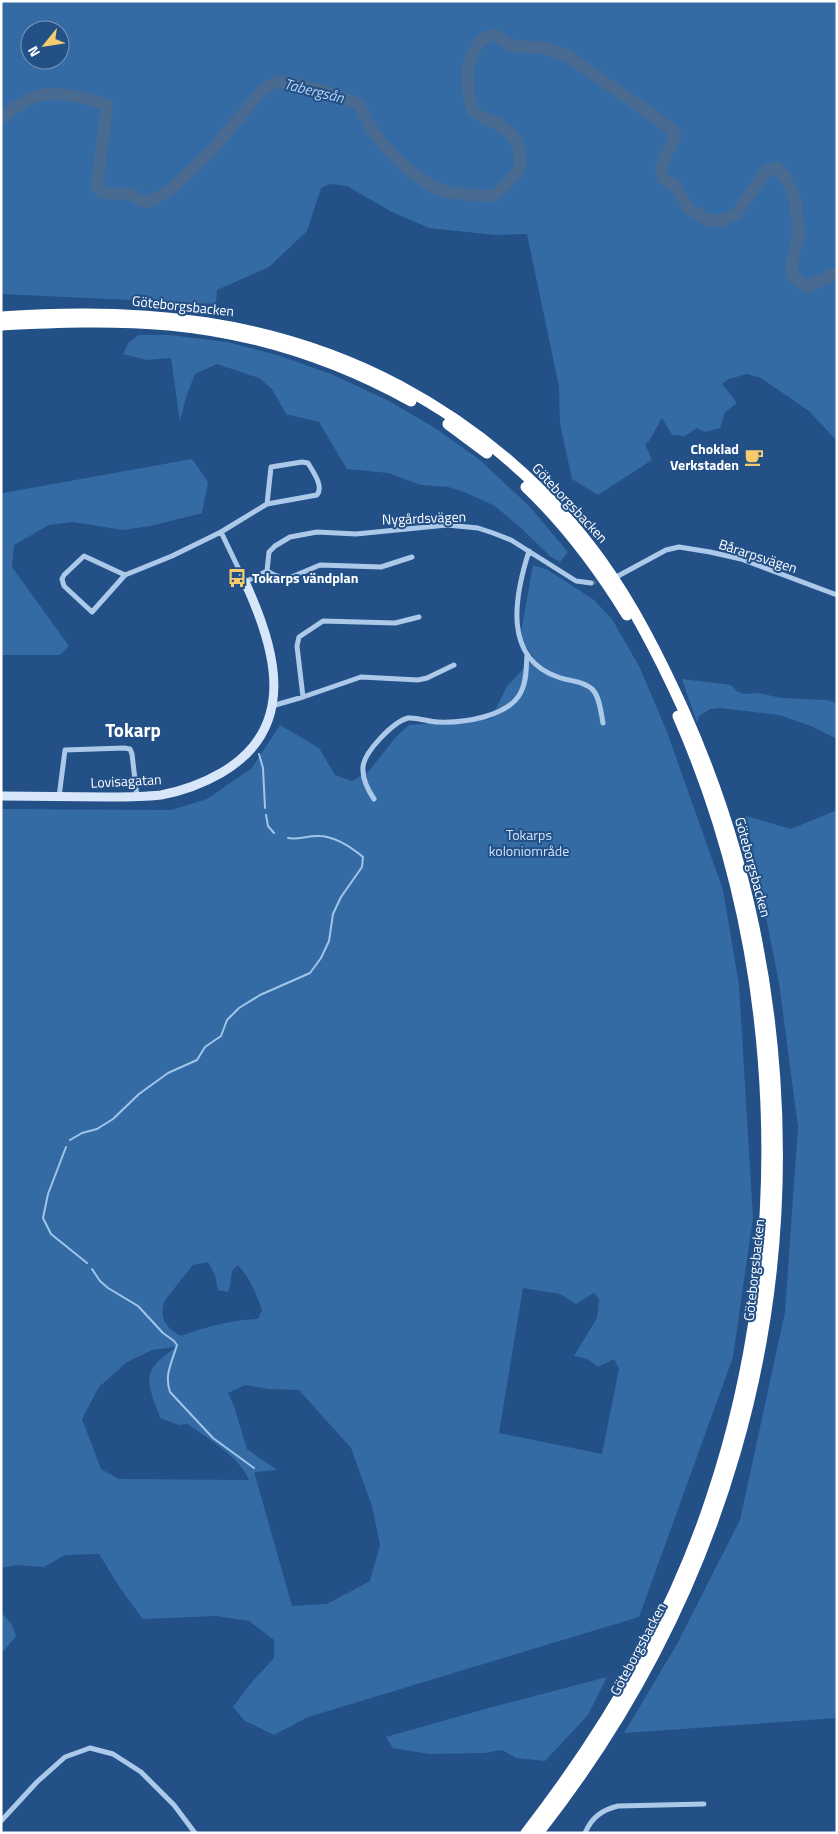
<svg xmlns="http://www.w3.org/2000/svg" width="838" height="1834" font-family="'Titillium Web',sans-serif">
<rect width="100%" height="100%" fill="#225087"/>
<path fill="#356ba4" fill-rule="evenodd" d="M1,1H837V441L809,411L761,378L747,374L729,379L722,384L735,400L736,404L725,412L720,428L705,432L697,428L685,436L672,435L662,418L649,441L645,444L652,460L598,495L572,479L560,424L559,387L527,234L495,235L429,228L390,211L347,186L330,184L321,188L307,231L269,267L217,290L216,304L1,294ZM30,30H60V60H30Z
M139,335H169L227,342L277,355L331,374L387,400L435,428L480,460L530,507L568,552L560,562L551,557L522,529L495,506L462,491L448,487L421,485L388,473L347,469L319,422L286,414L272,389L259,378L217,364L195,374L187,394L180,421L171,358L146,360L123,354L129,342Z
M192,459L208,482L202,513L150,526L123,530L73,522L49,525L14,545L12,567L69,646L60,655H1V491L3,493Z
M533,565L548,570L594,600L612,619L640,668L667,732L723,890L739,985L753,1218L733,1357L639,1617L308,1717L274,1735L245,1721L233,1707L250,1684L274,1658V1640L249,1621L216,1616L143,1619L120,1588L99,1554L65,1555L44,1567L16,1565L1,1568V809L171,810L207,799L252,768L280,725L319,748L335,775L352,781L368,772L396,737L409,725L491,719L507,686L534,658L520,638ZM208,1262L215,1275L218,1290L228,1292L230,1285L232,1271L238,1265C250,1278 256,1293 262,1310L258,1319C231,1320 206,1327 181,1336C166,1328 158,1317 165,1300L193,1265ZM523,1288L560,1294L576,1304L594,1293L599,1299L597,1318L574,1356L587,1359L598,1367L614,1359L619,1369L602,1454L499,1433ZM175,1347C168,1354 157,1360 152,1369C144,1383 156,1404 160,1418L179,1425L188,1424C209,1440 238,1455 249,1480L119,1479L101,1469L82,1419L99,1387L127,1362L152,1350ZM245,1385L269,1389L299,1390L351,1448L372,1506L380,1545L370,1581L327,1604L292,1606L255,1475V1472L277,1470L247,1449L234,1406L228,1393Z
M682,679L731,685L738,692L744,694L758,693L781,698L827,700L837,703V739L811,726L779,715L720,708L710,709L699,716L697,723Z
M837,810V1718L624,1733L677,1644L740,1520L785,1312L798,1127L779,983L746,816L791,829Z
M1,1612L12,1625L16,1636L1,1654Z
M607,1677L588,1715L545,1761L516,1758L502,1750L484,1753L429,1754L393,1748L386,1737L485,1709Z"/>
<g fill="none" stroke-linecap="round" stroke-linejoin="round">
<path stroke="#a0c5eb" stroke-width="2" d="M259,754L263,768L265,808
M266,815L268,826L274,833
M70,1140L82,1133L97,1129L113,1119L139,1094L168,1073L197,1060L205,1047L221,1036L227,1020L239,1008L260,995L310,973L321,958L329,941L333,914L341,897L362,867L363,857C351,847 335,837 320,836C309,835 299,840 288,838
M66,1147L48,1194L43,1218L51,1234L87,1263
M92,1269L100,1281L108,1288L138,1306L163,1333L174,1341L177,1345C172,1362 164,1375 170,1392L213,1438L254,1468"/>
<path stroke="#496b92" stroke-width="12" d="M1,118C9,112 25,100 34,97C57,89 85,98 107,105L97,187L103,193L132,194L139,200L148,202L169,191L213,149L263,89L276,82H288L328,92L359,104C363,111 365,118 369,125C381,146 420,184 443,191C459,195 476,195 493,196L508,183L520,168L519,147L512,135L497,123L483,118L473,111L469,95L467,69L472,55L481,40L486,37L495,35L512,46L546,48L568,56L670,128L675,136L661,167L663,179L675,186L690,210L708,220L720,221L735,215L767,170L777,168L785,177L795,198L799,235L792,263L793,276L807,287L837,273"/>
<path stroke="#436a99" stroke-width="5" stroke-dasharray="5 2.5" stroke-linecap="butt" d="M591,583L605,579"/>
<path stroke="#acc9ea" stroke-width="5" d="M267,504L271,467L302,462L308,463C313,472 324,486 317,495L267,504L221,532L245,582L267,571L269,552L275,546L290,537L317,532L356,534L447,525L478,528L493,533L511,540L576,581L591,583
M529,551C515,595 502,658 558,677C568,681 585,681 593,690C600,698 601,713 603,723
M267,571L274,575L284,578L294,576L320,565L381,567L412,557
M125,575L84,556L64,575L62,579L64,586L92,612L125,575L172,556L221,532
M618,576L666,550L679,547L710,552L741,559L837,595
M303,697L297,646L299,637L323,621L395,623L419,617
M272,706L303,697L361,677L418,680L427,678L454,665
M59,797L65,750L124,748L130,749L132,754L137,797
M374,799C368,790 362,779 363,767C364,752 393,722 408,718C417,717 429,722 438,722C463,723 509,717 521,692C527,681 526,667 527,655
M1,1821L37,1782L65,1757L90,1748L113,1754L141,1772L174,1805L195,1833
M585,1833C592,1817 602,1810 618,1806L704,1804"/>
<path stroke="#d7e6f8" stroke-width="9" d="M1,796C37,796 72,797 108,797C125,797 143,797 161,795C182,791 202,784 221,773C299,728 276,649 245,582"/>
<path stroke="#fff" stroke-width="11" d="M1,317C141,307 274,319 400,386C477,427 548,487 600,559C634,606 660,658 684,711C787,942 806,1210 735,1453C695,1591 627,1720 538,1833
M1,325C57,322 113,320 169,325C254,333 337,360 411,401
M448,424L487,453
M526,487C566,525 598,568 627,615
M526,1833C605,1731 672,1619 712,1496C795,1247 784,957 678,716"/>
</g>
<defs>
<g id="cafe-bare" transform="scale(1.5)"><path d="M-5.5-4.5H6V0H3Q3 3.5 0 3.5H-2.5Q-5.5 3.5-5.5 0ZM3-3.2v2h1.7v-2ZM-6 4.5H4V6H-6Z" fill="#f6cb6e" stroke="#225087" stroke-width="2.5" paint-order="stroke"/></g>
<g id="bus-bare" transform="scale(1.5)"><path d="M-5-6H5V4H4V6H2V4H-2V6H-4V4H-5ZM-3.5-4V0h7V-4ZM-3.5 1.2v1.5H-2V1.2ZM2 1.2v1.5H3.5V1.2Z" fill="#f6cb6e" stroke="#225087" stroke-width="2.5" paint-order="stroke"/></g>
</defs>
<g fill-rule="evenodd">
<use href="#cafe-bare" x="754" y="457"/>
<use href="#bus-bare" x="237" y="578"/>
</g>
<g text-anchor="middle" stroke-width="4" stroke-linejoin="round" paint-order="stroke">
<g font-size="14" fill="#fff" stroke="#225087">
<text transform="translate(183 306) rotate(6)" y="5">Göteborgsbacken</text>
<text transform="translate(570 503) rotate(47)" y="5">Göteborgsbacken</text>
<text transform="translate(424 518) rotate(-2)" y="5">Nygårdsvägen</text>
<text transform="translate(758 556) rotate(18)" y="5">Bårarpsvägen</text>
<text transform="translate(126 781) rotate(-3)" y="5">Lovisagatan</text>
<text transform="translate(753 867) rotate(75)" y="5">Göteborgsbacken</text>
<text transform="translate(754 1270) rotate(-84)" y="5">Göteborgsbacken</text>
<text transform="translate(638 1649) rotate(-62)" y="5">Göteborgsbacken</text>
</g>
<g font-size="14" font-weight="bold" fill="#fff" stroke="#225087" text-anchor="end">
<text x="739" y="454">Choklad<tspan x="739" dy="16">Verkstaden</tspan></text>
<text x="252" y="583" text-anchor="start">Tokarps vändplan</text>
</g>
<g font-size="14" fill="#d0e3f7" stroke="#225087">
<text x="529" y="840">Tokarps<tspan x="529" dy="16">koloniområde</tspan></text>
</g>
<g font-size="15" font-style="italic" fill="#b8d3f1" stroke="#225087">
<text transform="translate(314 91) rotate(14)" y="5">Tabergsån</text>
</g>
<g font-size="19" font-weight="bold" fill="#fff" stroke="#225087">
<text x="133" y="737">Tokarp</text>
</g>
</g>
<rect width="838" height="1834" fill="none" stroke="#ffffff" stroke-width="5"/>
<g transform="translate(45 45) rotate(240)"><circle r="24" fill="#225087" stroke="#7a96b7"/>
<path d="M0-4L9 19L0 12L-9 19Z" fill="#f6cb6e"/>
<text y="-8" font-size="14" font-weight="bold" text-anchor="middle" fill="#ffffff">N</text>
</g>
</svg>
